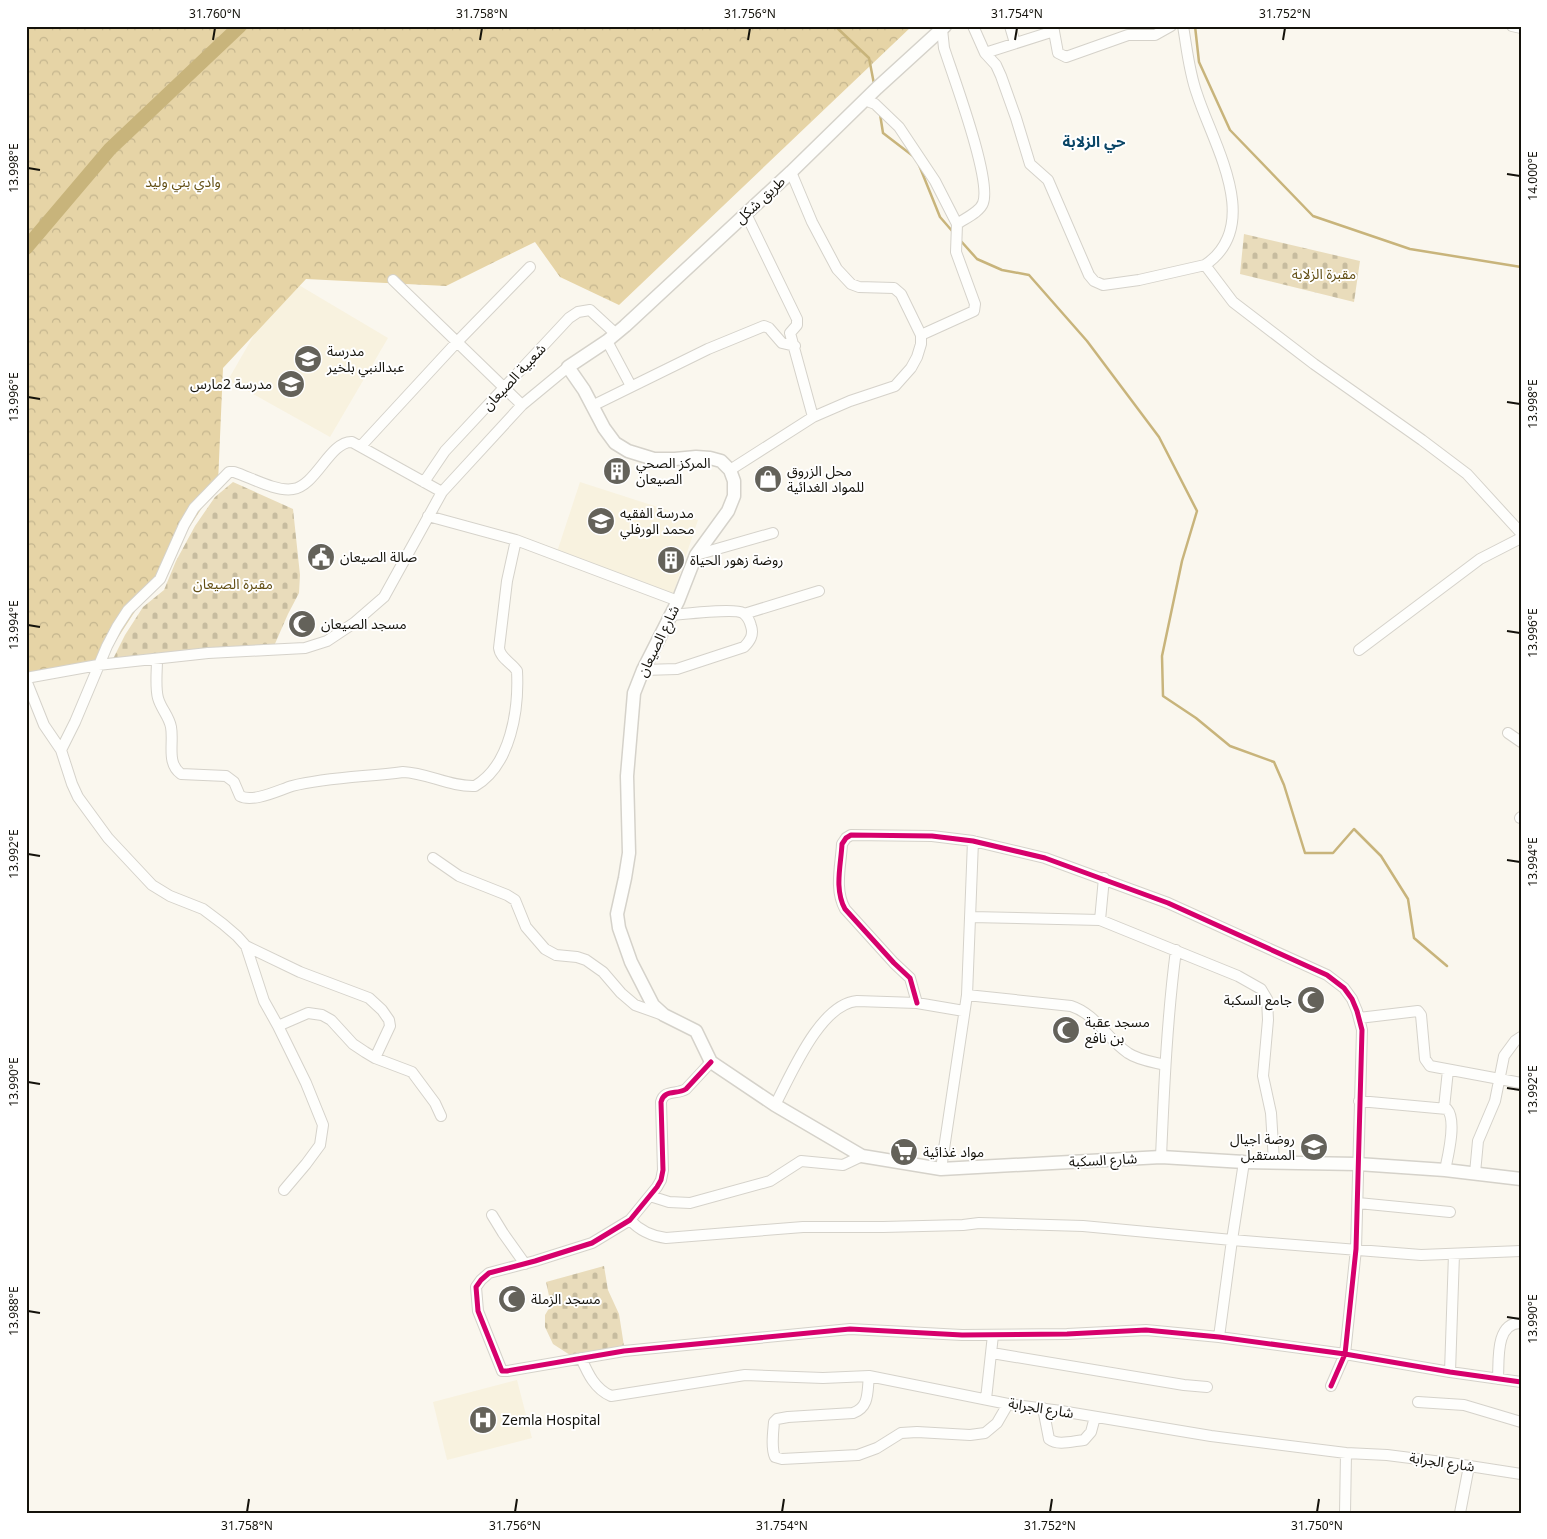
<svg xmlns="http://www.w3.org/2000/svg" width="1547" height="1539" font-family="'Noto Sans','Noto Sans Arabic',sans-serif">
<defs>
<pattern id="forest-crowns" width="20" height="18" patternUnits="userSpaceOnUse" patternTransform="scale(1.25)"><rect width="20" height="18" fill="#e6d4a6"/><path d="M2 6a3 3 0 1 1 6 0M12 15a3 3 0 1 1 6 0" fill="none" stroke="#c4b58e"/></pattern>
<pattern id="cemetery-stones" width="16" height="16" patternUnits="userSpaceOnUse" patternTransform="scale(1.25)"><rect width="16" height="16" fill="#e9dcbb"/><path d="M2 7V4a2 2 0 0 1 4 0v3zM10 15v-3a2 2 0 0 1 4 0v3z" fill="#c7bc9f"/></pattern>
</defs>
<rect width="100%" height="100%" fill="#faf7ee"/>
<path fill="#f8f2df" d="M287,278L388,338L330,437L228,380Z
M580,482L698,520L672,597L557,552Z
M517,1380L532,1438L447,1460L433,1402Z"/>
<path fill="url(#forest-crowns)" d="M26,26H912L619,305L560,277L535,242L446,286L306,279L223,368L218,483L97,670L26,672Z"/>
<path fill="url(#cemetery-stones)" d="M1244,234L1360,261L1354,302L1240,274Z
M233,482L293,509L300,575L299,593L288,614L274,646L113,659L125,635L143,607L164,590L176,561L195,526L215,497Z
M604,1266L608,1290L619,1314L624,1346L570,1355L553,1344L545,1327V1315L551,1305L546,1282Z"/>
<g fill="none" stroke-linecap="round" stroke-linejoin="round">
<path stroke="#c8b47b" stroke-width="2.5" d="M835,26L869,58L874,84
M1195,26L1199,62L1230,130L1313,216L1410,249L1521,267
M880,114L883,133L913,156
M919,165L940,217L953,232
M960,240L977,259L1002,270L1029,275L1087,341L1159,437L1197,511L1182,561L1162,656L1163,696L1196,718L1230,746L1274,762L1284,785L1305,853H1333L1354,829L1381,856L1408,899L1414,938L1447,966"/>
<path stroke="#c8b47b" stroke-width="14" d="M26,248L110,149L240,26"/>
<g stroke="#d5d2ca" stroke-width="12">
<path id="minor" d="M973,26L985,53L996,65L1001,76L1016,118L1030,164L1048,180L1089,275L1094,281L1103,285L1139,280L1205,265C1264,225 1213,144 1197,94C1189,72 1187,49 1183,26
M1010,26L1015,43
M1053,26L1058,53L1066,57L1128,35H1155L1171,26
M1512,26L1521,28
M985,53L1054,31
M865,100L875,104L899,127L935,181L957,224
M746,214L797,319V325L790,333L813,417
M1205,265L1233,302L1314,364L1422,440L1467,474L1521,533
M393,280L522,405
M921,335L974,311L975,304L956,252L957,224C964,219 980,212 983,203C992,180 953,76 944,48L942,29
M607,341L631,386
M592,406L708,349L764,326L769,328L782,343L795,346
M361,446L457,342L530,267
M730,470L813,417L850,401L895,386L911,368L917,357L921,344V335L901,294L894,288L859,287L851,284L837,269L812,222L791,172
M424,482L445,451L569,318L578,312L590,310L616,334
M516,540L678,601
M696,555L773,533
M744,614L819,591
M1359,650L1480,559L1521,538
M157,659C157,672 155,687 158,698C161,709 169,716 171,727C174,743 166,763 181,774L226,776L234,782L240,796C253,803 279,790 292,786C328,777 366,777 403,772C428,773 450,787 475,786C511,765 519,709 517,671C512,663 500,658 499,648L507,581L516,540L428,516
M643,670L677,669L744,647C750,641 754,635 751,626C750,622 747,616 743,613C735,608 684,614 672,615
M26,678L98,665L208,653L305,648L327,641L354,623L384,597L442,492L522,405L568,367
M26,680L44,725L61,750
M1508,733L1521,742
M1520,818L1521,817
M433,858L459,876L507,895L515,900L526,927L545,949L556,955L577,957L586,960L603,972L621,993L635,1005L663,1015
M971,917L1100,920L1238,976L1261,989L1267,999L1268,1020L1263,1076L1271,1113L1274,1162
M1100,920L1104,878
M246,946L300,972L369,998L382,1010L389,1020L390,1026L375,1058
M967,995L1071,1006C1096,1014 1107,1039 1128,1053C1138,1060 1153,1062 1165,1065
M917,1003L910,978L894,963L845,909C834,889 841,865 842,844L846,838L851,835L932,836L973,841L1045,858L1168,903L1327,975L1344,988L1352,999L1357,1011L1362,1030L1356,1249L1345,1354L1331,1386
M1359,1018L1418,1011L1421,1015L1425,1059L1430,1066L1521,1083
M278,1026L308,1013L322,1015L331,1020L353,1044L365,1052L375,1058L412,1072L435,1103L441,1116
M711,1062L686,1089C677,1095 664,1089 661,1102L663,1170L661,1180L657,1187L630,1220L592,1243L535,1261L489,1273L481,1280L476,1287L478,1311L502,1371H507L624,1351L850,1329L962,1335L1067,1334L1146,1330L1219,1337L1345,1354L1450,1372L1521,1382
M1359,1101L1447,1109C1457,1120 1448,1156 1445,1170
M775,1105C791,1075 820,1004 857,1001L917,1003L964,1011
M1444,1108L1448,1070
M1161,1157C1164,1087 1167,1019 1176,950
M941,1169L967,995L973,841
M1475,1173L1478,1141L1495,1101L1504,1056L1515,1041L1521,1037
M284,1190L306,1164L320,1145L323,1125L306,1083L278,1026L264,1001L246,946L237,936L223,924L203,909L170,896L152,885L108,838L78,797L72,784L61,750L75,722L107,646L117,627L128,610L160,579L184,525L194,508L229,472H234C250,477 276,492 293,489C316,486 330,441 352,442L442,492
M650,1196L669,1202L690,1203L770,1181L801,1161L843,1165L862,1156
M1358,1203L1450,1212
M492,1215L503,1233L525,1264
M630,1220C640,1231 651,1236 666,1238L803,1227H883L963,1225L979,1223L1083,1226L1232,1240L1244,1162
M1219,1337L1232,1240L1421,1255L1521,1251
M992,1353L1184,1385L1207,1387
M581,1358C588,1374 595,1389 611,1396L745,1375L823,1378L869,1376L1008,1404L1061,1411L1211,1436L1346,1453L1387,1455L1450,1463L1521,1474
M1450,1372L1454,1254
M869,1376C867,1391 870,1407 853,1413L788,1417L777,1419L774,1422C773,1433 771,1448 775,1457L782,1459L858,1455L877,1448L901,1433L917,1432L970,1435L985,1433L997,1423L1008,1404
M1498,1379C1499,1361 1495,1322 1521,1323
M986,1399L993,1335
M1418,1402L1464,1405L1521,1422
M1043,1408L1049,1439C1058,1446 1073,1441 1084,1440L1091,1432L1095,1417
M1345,1513L1346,1453
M1460,1513L1469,1466"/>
</g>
<g stroke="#d5d2ca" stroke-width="15">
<path id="major" d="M945,26L877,88L791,172L625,326L607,341L568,367L584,390L604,428L615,443L628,451L654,459H675L696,457L710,458L721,461L730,470L734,481V496L728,511L696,555L678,601L643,670L634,693L627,776L629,853L625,878L617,914L619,928L631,962L653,1005L664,1015L696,1031L711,1062L775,1105L862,1156L941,1169L1161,1157L1244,1162L1358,1164L1445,1170L1521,1179"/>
</g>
<use href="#minor" stroke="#fefefc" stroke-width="10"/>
<use href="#major" stroke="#fefefc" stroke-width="12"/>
<g stroke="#fff" stroke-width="8">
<path id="cycleway" d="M917,1003L910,978L894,963L845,909C834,889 841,865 842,844L846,838L851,835L932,836L973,841L1045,858L1168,903L1327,975L1344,988L1352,999L1357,1011L1362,1030L1356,1249L1345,1354L1331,1386
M711,1062L686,1089C677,1095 664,1089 661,1102L663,1170L661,1180L657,1187L630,1220L592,1243L535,1261L489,1273L481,1280L476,1287L478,1311L502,1371H507L624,1351L850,1329L962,1335L1067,1334L1146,1330L1219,1337L1345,1354L1450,1372L1521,1382"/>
</g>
<use href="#cycleway" stroke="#d6006c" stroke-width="5"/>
</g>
<path fill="none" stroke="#14120b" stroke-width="2" d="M213,40L215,28M480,40L482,28M748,40L750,28M1015,40L1017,28M1283,40L1285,28M28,168L40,170M1507,174L1520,176M28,397L40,399M1507,402L1520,404M28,625L40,627M1507,631L1520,633M28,854L40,856M1507,860L1520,862M28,1082L40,1084M1507,1088L1520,1090M28,1311L40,1313M1507,1317L1520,1319M247,1512L249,1499M515,1512L517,1499M782,1512L784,1499M1050,1512L1052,1499M1317,1512L1319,1499"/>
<defs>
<g id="school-disc" transform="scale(1.4375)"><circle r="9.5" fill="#64625a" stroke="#fff"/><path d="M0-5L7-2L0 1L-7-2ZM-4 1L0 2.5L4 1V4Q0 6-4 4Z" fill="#fff"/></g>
<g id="building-disc" transform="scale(1.4375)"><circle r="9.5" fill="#64625a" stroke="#fff"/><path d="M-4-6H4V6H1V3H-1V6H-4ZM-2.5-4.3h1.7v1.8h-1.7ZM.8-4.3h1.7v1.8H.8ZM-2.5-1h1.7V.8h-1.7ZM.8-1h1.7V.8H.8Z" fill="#fff"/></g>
<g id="shop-disc" transform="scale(1.4375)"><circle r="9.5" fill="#64625a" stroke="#fff"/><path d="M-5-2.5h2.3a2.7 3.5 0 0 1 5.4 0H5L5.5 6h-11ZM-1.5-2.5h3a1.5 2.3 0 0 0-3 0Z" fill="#fff"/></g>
<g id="civic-disc" transform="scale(1.4375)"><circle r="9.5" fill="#64625a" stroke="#fff"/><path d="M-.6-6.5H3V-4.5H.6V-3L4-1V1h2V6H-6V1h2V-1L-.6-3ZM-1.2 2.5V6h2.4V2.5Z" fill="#fff"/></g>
<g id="mosque-disc" transform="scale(1.4375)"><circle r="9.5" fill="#64625a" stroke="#fff"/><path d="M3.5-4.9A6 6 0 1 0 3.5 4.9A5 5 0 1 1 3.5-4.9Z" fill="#fff"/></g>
<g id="supermarket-disc" transform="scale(1.4375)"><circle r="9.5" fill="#64625a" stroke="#fff"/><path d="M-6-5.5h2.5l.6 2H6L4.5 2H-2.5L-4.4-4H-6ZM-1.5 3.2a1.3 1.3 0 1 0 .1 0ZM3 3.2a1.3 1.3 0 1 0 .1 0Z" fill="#fff"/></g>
<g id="hospital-disc" transform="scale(1.4375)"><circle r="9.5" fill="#64625a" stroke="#fff"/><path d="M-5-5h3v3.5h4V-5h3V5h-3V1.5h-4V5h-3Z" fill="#fff"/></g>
</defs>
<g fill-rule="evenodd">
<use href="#school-disc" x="308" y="359"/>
<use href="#school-disc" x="291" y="384"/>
<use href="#building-disc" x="617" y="471"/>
<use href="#shop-disc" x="768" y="479"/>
<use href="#school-disc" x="601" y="521"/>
<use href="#civic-disc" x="321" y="557"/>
<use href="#building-disc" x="671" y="560"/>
<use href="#mosque-disc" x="302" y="624"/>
<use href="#mosque-disc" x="1311" y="1000"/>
<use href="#mosque-disc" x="1066" y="1030"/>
<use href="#school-disc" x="1314" y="1147"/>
<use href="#supermarket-disc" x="904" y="1152"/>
<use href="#mosque-disc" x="512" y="1299"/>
<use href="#hospital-disc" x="483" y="1420"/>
</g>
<g text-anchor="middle" stroke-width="4" stroke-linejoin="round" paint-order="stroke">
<g font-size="14" fill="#624e13" stroke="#fff">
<text x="183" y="187">وادي بني وليد</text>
<text x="1324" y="279">مقبرة الزلابة</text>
<text x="233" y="589">مقبرة الصيعان</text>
</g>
<g font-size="14" fill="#14120b" stroke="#fff">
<text transform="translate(760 200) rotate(-43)" y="5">طريق شكل</text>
<text transform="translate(514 377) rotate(-47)" y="5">شعبية الصيعان</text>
<text transform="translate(658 641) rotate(-64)" y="5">شارع الصيعان</text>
<text transform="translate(1103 1160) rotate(-3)" y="5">شارع السكبة</text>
<text transform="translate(1041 1408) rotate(9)" y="5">شارع الجرابة</text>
<text transform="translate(1442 1462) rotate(8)" y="5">شارع الجرابة</text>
</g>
<g font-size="14" fill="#14120b" stroke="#fff" text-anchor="start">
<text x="327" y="356">مدرسة<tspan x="327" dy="16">عبدالنبي بلخير</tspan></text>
<text x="272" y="389" text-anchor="end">مدرسة 2مارس</text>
<text x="636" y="468">المركز الصحي<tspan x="636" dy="16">الصيعان</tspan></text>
<text x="787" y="476">محل الزروق<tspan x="787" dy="16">للمواد الغدائية</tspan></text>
<text x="620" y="518">مدرسة الفقيه<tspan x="620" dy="16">محمد الورفلي</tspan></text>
<text x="340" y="562">صالة الصيعان</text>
<text x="690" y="565">روضة زهور الحياة</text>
<text x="321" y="629">مسجد الصيعان</text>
<text x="1292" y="1005" text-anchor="end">جامع السكبة</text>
<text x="1085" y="1027">مسجد عقبة<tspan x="1085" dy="16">بن نافع</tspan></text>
<text x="1295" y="1144" text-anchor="end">روضة اجيال<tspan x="1295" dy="16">المستقبل</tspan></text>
<text x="923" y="1157">مواد غذائية</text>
<text x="531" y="1304">مسجد الزملة</text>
<text x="502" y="1425">Zemla Hospital</text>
</g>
<g font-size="15" font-weight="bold" fill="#094566" stroke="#fff">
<text x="1094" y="147">حي الزلابة</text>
</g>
</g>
<rect width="1547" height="1539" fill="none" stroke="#ffffff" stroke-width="55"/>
<rect x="28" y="28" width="1492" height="1484" fill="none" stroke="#14120b" stroke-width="2"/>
<g font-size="12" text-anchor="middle" fill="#14120b">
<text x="215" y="18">31.760°N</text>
<text x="482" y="18">31.758°N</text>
<text x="750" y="18">31.756°N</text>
<text x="1017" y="18">31.754°N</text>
<text x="1285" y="18">31.752°N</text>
<text transform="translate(14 168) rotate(-90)" y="4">13.998°E</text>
<text transform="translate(1533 176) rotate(-90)" y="4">14.000°E</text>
<text transform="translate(14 397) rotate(-90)" y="4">13.996°E</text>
<text transform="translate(1533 404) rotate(-90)" y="4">13.998°E</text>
<text transform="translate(14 625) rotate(-90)" y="4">13.994°E</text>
<text transform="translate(1533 633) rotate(-90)" y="4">13.996°E</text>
<text transform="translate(14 854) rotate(-90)" y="4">13.992°E</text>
<text transform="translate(1533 862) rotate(-90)" y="4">13.994°E</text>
<text transform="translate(14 1082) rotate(-90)" y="4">13.990°E</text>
<text transform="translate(1533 1090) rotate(-90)" y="4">13.992°E</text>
<text transform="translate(14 1311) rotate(-90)" y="4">13.988°E</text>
<text transform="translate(1533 1319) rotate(-90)" y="4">13.990°E</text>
<text x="247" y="1530">31.758°N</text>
<text x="515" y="1530">31.756°N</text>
<text x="782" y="1530">31.754°N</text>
<text x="1050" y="1530">31.752°N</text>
<text x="1317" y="1530">31.750°N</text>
</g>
</svg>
